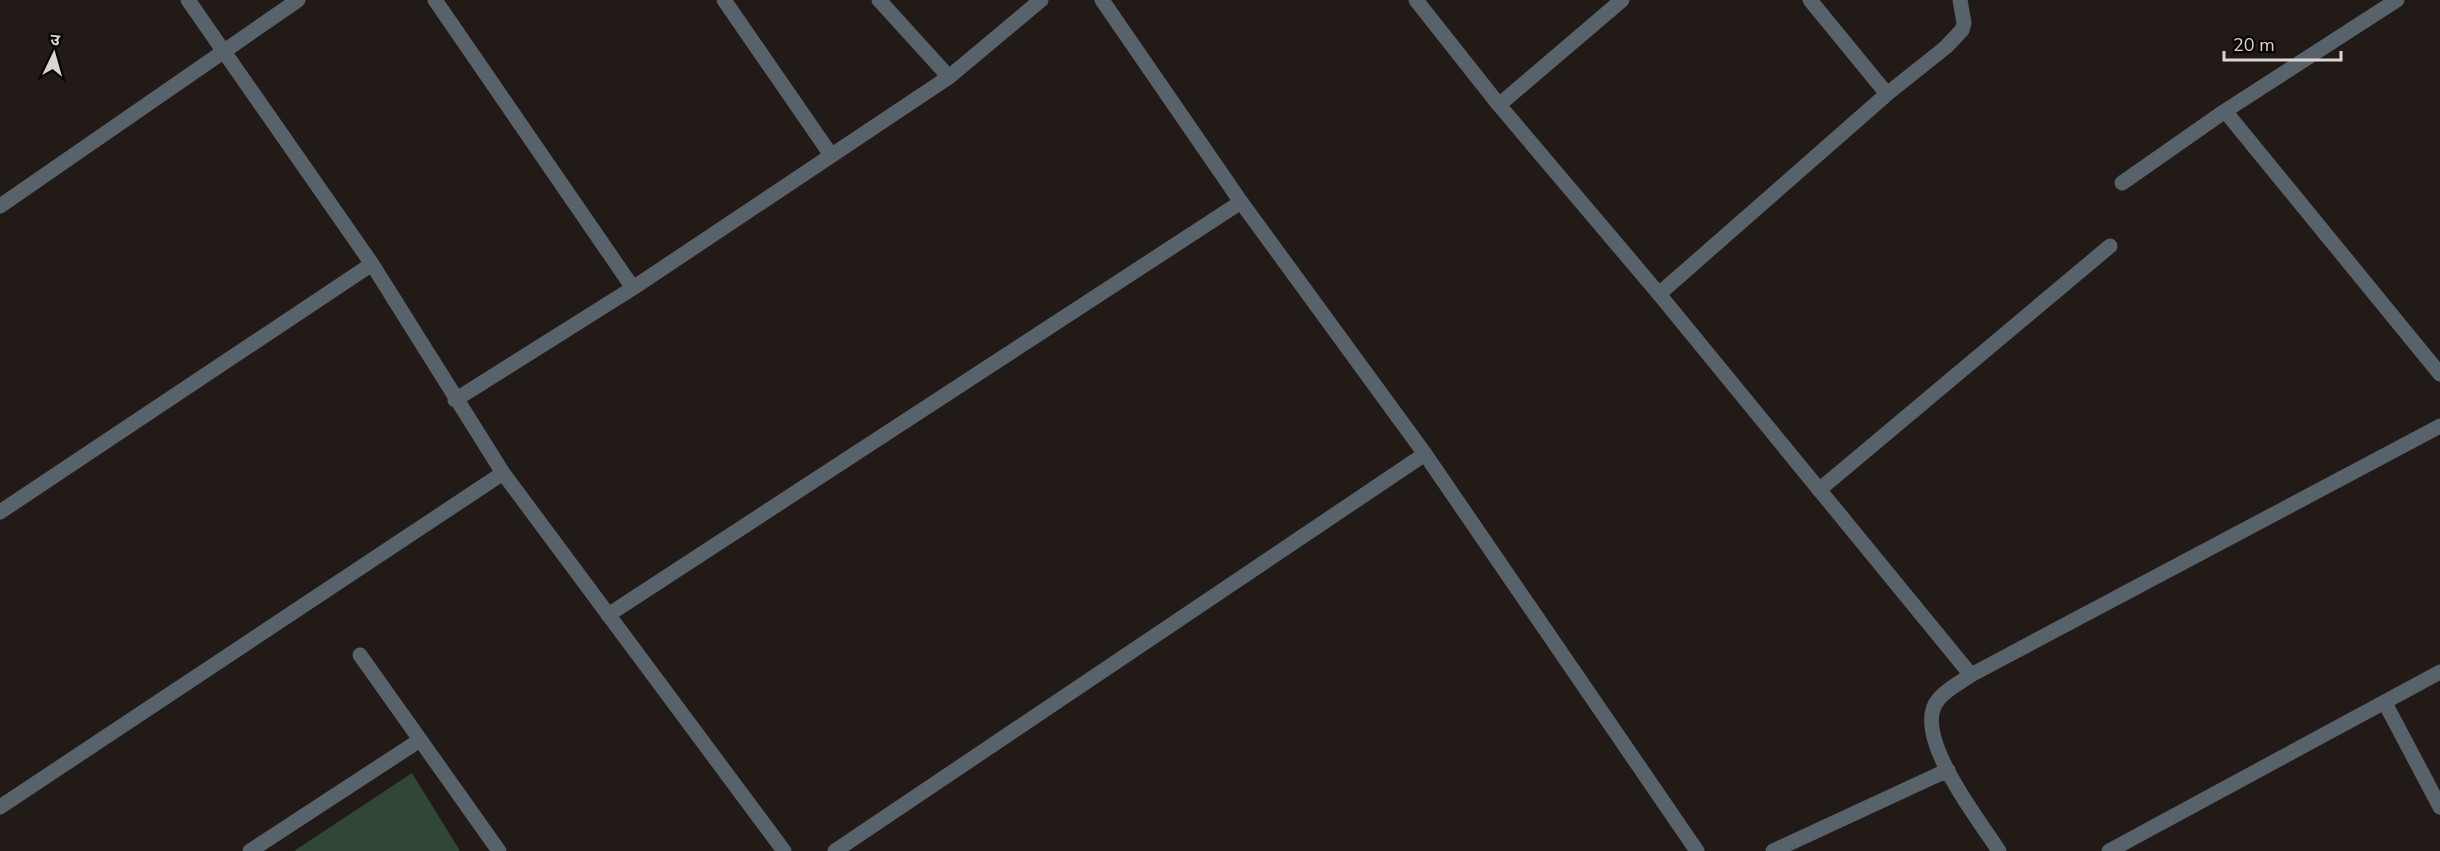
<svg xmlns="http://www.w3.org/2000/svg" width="2440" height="851" font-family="'Nunito Sans','Noto Sans Devanagari',sans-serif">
<rect width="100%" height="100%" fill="#221a16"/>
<path fill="#304637" d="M412,773L460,851H294Z"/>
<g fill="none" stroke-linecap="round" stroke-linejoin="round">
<path stroke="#57626b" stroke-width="15" d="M188,0L372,264L503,473L784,851
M435,0L633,288
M724,0L831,155
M879,0L949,77
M1102,0L1241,202L1425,454L1697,851
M1416,0L1499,105L1659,294L1971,675
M1810,0L1887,94
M1499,105L1622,0
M2225,111L2440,374
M2122,183L2225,111L2397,0
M0,206L298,0
M1659,294L1887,94L1946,47L1962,30L1964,23L1960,0
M455,400L633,288L949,77L1041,0
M1819,490L2110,246
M0,512L372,264
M608,615L1241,202
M360,655L499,851
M2385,703L2440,807
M0,807L503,473
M250,851L420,740
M835,851L1425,454
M1773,851L1948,770
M1999,851C1980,821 1910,734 1938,700C1945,690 1961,682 1971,675L2440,426
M2109,851L2440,672"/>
</g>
<g transform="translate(54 54) rotate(5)" stroke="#090605" stroke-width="4.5" paint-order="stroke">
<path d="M0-4.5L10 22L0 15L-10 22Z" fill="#dcd6d3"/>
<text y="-9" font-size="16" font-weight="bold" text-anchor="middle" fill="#dcd6d3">उ</text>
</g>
<path d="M2224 51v9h117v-9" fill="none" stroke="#dcd6d3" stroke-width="3"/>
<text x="2233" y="51" font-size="18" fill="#dcd6d3" stroke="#090605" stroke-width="4.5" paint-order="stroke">20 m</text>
</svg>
